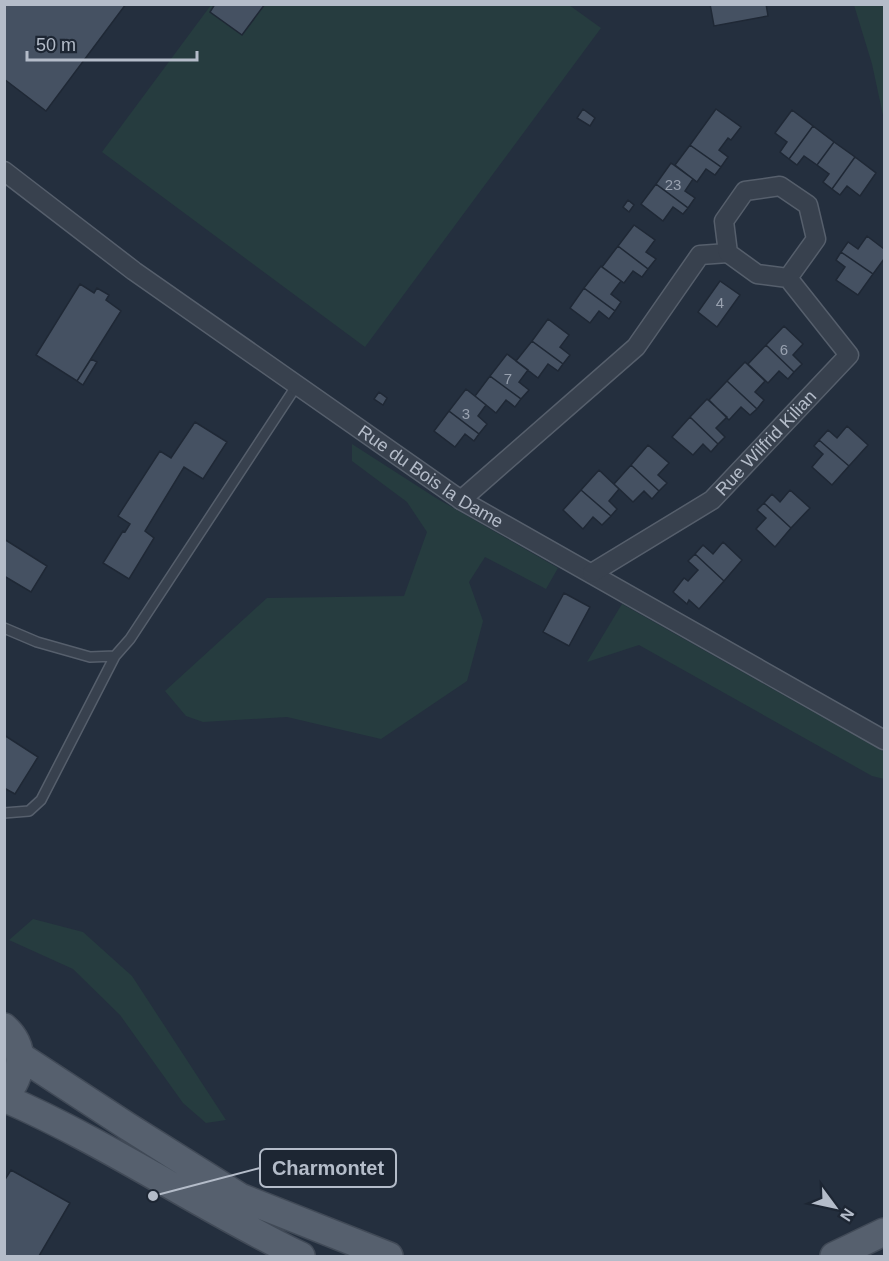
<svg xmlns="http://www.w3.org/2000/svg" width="889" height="1261" font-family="Helvetica,sans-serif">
<rect width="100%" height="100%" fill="#242f3e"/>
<path fill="#263c3f" d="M211,5H569L601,28L365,347L102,152Z
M854,5H884V120L872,64Z
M352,444L436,498L558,568L546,589L485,557L469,582L483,621L467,681L381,739L287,717L203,722L186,716L165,691L267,598L404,596L427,532L407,502L352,461Z
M622,604L884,752V779L872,776L639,645L587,662Z
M33,919L83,932L132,976L226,1120L206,1123L183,1103L120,1015L73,969L9,940Z"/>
<path fill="#455162" stroke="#1f2835" stroke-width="1.5" d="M4,4H126L46,111L4,79Z
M215,4H265L242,35L210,12Z
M710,4H766L768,16L714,26Z
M583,109L595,118L590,126L577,118Z
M716,109L741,127L731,140L728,138L719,150L728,157L721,167L690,145Z
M792,110L813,126L789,159L780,152L787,142L775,133Z
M813,126L834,142L817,165L804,156L797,165L789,159Z
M834,142L855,157L832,189L823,182L829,174L817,165Z
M690,145L721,167L715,175L706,169L697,182L675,165Z
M855,157L876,173L860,196L847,186L840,195L832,189Z
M671,163L693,179L685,191L695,198L688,208L656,184Z
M656,184L688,208L683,214L673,207L663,221L641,204Z
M628,200L634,205L629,212L623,207Z
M634,225L655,240L646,252L656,259L648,269L618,246Z
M867,236L884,249V259L873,274L841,252L848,242L858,249Z
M618,246L648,269L642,277L633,271L624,283L602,267Z
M841,252L873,274L858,295L836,280L845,267L836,260Z
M601,266L621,281L611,294L621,302L615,311L584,288Z
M720,281L740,295L717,327L698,312Z
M80,284L94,293L97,288L109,295L106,300L121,311L77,381L36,355Z
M584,288L615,311L609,319L599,311L590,323L570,308Z
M548,319L569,335L560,347L570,355L563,364L532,341Z
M784,326L803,344L793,355L802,364L794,372L766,345Z
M532,341L563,364L558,371L548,364L538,378L516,361Z
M766,345L794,372L788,379L779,371L768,383L748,364Z
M507,354L528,370L519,382L529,390L521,399L490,376Z
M91,359L97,362L83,385L77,381Z
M745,362L765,381L755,392L764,400L757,409L727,381Z
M490,376L521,399L515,407L506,400L496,413L475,396Z
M727,381L757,409L750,415L741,407L729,420L709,400Z
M466,389L486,405L478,416L487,424L479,434L449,411Z
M379,392L387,398L383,405L374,399Z
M707,399L727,417L716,428L725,437L718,444L690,417Z
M449,411L479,434L474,441L465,434L455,447L434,431Z
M690,417L718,444L711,452L703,444L693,455L672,437Z
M195,422L227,442L203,479L184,467L145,531L154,538L129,579L103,563L123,531L125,532L130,524L118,516L160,451L171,458Z
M847,426L868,445L849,466L819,440L828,430L837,438Z
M819,440L849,466L832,485L812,467L823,454L814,446Z
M648,445L669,463L658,475L667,483L659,491L631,465Z
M631,465L659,491L652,499L644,491L633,502L614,484Z
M599,470L619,489L609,501L617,509L611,516L581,490Z
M581,490L611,516L602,525L593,517L583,529L563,510Z
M790,490L810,508L791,528L764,503L772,494L780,502Z
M764,503L791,528L775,547L756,529L766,518L757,510Z
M4,539L47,566L31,592L4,576Z
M723,542L742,560L724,581L695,554L703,545L713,554Z
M695,554L724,581L699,609L689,600L687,604L673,592L684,578L688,581L698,570L688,561Z
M564,593L590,607L569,646L543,632Z
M4,735L38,757L15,794L4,788Z
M11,1170L70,1203L39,1256H4V1181Z"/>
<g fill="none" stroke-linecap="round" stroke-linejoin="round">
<g stroke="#565f6c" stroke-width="12">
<path id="service" d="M4,628L37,642L90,657L115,656
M4,813L29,811L41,800L115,656L130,639L297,385"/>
</g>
<g stroke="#565f6c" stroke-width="21">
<g id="minor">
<path id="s1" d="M4,171L134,271L461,500L884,740"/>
<path d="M461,500L636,347L700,255L728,253"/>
<path id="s2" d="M592,573L712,500L849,355L788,278L816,239L808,205L780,186L745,191L724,221L728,253L757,274L788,278"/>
</g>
</g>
<g stroke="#414a57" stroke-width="30">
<path id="primary" d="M4,1027C27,1047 23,1076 4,1097
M20,1056L127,1126L240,1197L389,1256
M4,1098C108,1143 200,1207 301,1256
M834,1256L884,1232"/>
</g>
<use href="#service" stroke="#38414e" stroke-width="9"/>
<use href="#minor" stroke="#38414e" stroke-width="18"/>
<use href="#primary" stroke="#56606e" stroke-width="27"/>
</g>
<g text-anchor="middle" stroke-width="4.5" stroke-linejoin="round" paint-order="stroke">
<g font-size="15" fill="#98a1af">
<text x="673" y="190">23</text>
<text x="720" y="308">4</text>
<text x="784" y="355">6</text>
<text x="508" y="384">7</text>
<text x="466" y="419">3</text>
</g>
<g font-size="18" fill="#b4bcc9" stroke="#1d2633">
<text dy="6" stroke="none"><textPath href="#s2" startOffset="219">Rue Wilfrid Kilian</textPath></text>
<text dy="6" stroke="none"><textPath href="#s1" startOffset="525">Rue du Bois la Dame</textPath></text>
</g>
</g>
<path fill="none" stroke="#b4bcc9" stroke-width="2" d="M153 1196L260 1168"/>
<circle fill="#b4bcc9" stroke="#1d2633" stroke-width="2" cx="153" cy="1196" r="6"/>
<rect fill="#1d2633" stroke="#b4bcc9" stroke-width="2" x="260" y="1149" width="136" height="38" rx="6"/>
<g font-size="20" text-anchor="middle" font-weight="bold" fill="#b4bcc9">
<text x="328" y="1175">Charmontet</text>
</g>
<rect width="889" height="1261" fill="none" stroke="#b4bcc9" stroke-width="12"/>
<g transform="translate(835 1207) rotate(123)" stroke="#1d2633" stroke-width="4.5" paint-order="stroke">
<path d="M0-4.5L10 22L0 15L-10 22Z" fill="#b4bcc9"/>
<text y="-9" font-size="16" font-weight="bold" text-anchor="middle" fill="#b4bcc9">N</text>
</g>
<path d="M27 51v9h170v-9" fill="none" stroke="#b4bcc9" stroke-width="3"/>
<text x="36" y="51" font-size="18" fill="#b4bcc9" stroke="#1d2633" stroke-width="4.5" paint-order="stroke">50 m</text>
</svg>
